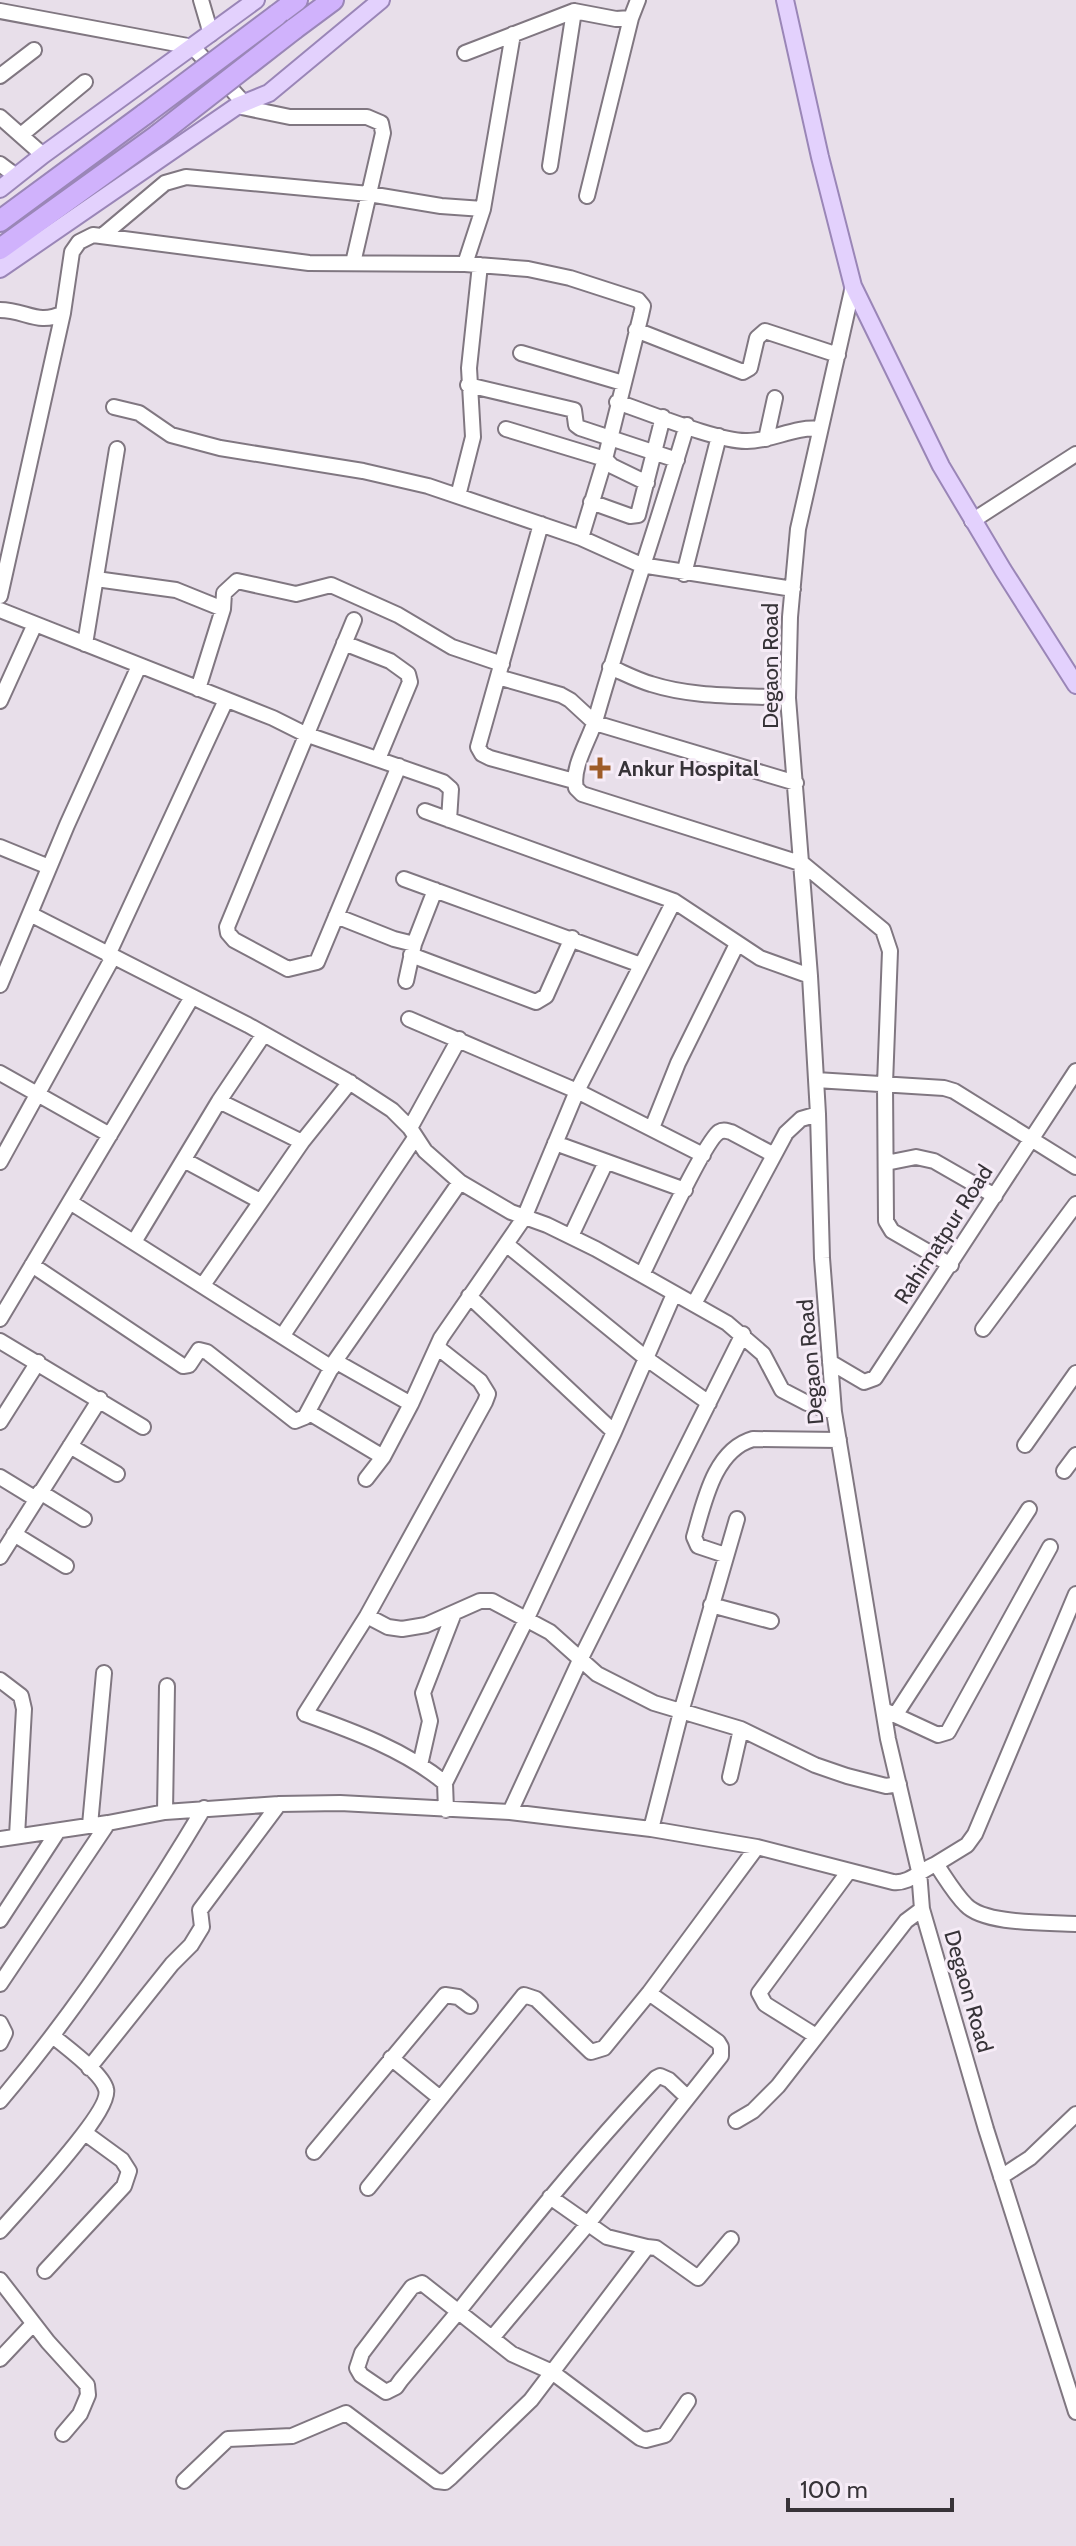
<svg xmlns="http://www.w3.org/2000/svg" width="1076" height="2546" font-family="Cabin,sans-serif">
<rect width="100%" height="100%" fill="#e8dfea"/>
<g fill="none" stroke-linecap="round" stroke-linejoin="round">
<g stroke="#807781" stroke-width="18">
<path id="minor" d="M201,0L211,34
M0,11L193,47L243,102
M465,53L574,11L616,19L631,18
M0,76L34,50
M237,106L290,117H367L381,123L383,133L353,263
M0,117L43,155
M21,135L85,82
M0,164L16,176
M550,166L574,11
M587,196L631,18L638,0
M102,236L165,183L186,177L369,194L441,206L483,209
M465,264L483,209L513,34
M853,286L798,529L790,617L788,698L810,976L818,1114L822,1258L834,1412L888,1739L919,1871L922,1909L986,2129L1076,2412
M0,310C26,310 38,326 63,313
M636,330L743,372L750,368L757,338L765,331L838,355
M521,353L623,383
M468,385L574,410L576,425L580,428L677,460
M617,402C647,412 719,442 747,441C773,441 794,426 820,429
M114,407L139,413L171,435L220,448L363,471L428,486L581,538L641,565L793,589
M687,425C658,523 624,620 596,718C590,739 571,767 576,788L582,794L803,864L883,930L890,951L885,1084L886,1221L892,1231L951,1265
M506,429L605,459L612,466L647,483
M766,439L775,398
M458,496L473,437L469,368L480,265
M591,502L630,516L638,515L663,417
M972,521L1076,454
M541,524L478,747L482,754L490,758L574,781
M684,574L719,436
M96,579L176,590L223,609
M0,596L63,313L72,252L79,242L93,235L309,263L465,264L528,269L570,278L638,300L643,306L641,315L605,459L581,538
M0,610L273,718L305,734L443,782L451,789L449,820
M354,620L227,927L228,933L234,940L288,969L317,962L399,766
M344,643L390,661L408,674L410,682L378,759
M85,644L117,449
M610,667C624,673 637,680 651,684C695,698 742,695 788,698
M498,677L561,695L570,700L595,723L796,783
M198,689L223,609L224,593L237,581L296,594L331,585L398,615L452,647L502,664
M0,701L35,624
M425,811L674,901L760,958L810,976
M0,847L49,867
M404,879L641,965
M30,914L248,1025L346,1080L392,1110L410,1128L425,1151L460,1182L511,1212L547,1225L596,1249L727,1323L763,1354L782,1390L807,1403L834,1412
M336,916L394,939L414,944
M108,955L226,700
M411,955L536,1002L546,996L572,938
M406,981L414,944L435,890
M0,985L67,825L139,666
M409,1019L577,1091L703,1155
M0,1073L110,1135
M816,1080L944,1088L954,1091L1076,1167
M219,1101L302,1142
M410,1128L459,1039
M652,1128L678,1063L737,944
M555,1143L685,1190
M184,1160L260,1201
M0,1162L113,957
M886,1163L916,1157L934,1161L995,1196
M70,1202L332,1368
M571,1236L606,1162
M134,1242L219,1101L264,1034
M506,1244L647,1359L709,1403
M32,1265L183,1366L189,1365L199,1350L207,1352L295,1421L305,1417L335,1361L460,1182
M642,1275C652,1254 706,1139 719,1132C724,1129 726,1131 731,1132L774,1155
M203,1285L302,1142L350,1082
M694,1304L786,1133L801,1119L818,1114
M0,1319L192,997
M983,1329L1076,1204
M283,1335L415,1138
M0,1341L143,1427
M437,1347L480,1381L488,1394L485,1402L367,1616L305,1714C353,1731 405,1750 445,1783
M335,1361L411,1404
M830,1362L864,1382L875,1378L1076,1071
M308,1412L383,1457
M0,1422L38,1362
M614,1432L674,1294
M1025,1445L1076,1373
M70,1446L117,1474
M1064,1471L1076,1455
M0,1477L36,1499
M366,1479L383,1457L411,1404L441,1338L524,1218L577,1091L674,901
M40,1492L84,1519
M14,1534L66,1566
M725,1555L698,1546L694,1537C704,1503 714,1450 753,1439L839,1440
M0,1557L100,1399
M711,1605L771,1621
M367,1616L388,1627L402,1629L426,1625L480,1601H492L550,1632L597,1674L654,1703L741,1729L815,1765L847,1776L886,1786L899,1784
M0,1680L21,1696L24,1709L17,1836
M884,1710L938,1735L948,1732L1050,1547
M896,1714L1029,1509
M420,1765L430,1721L423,1693L454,1613
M730,1777L741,1729
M446,1810L445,1783L527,1618L614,1432L469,1296
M165,1812L167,1686
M510,1812L581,1658L743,1334
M90,1825L104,1673
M651,1829L681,1712L737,1519
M0,1839L108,1823L165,1812L279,1804L340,1803L510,1812L651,1829L757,1847L893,1882C909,1884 921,1870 936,1864C945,1877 954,1893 966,1905C985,1925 1048,1922 1076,1924
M936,1864L967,1845L975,1834L1076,1594
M0,1920L58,1831
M0,1984L108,1823
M0,2023L5,2033L0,2043
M816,2036L765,2004L759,1993L849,1871
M391,2058L440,2098
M89,2068L172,1964L191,1945L202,1927L200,1910L279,1804
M687,2097L669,2080L660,2076L656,2078C587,2151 524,2229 462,2307L458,2312L401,2380L396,2387L386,2392L361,2375L357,2368L362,2353L412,2287L422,2283L512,2354L552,2372L640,2438L646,2440L665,2435L688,2401
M0,2101C77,2010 143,1910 204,1808
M736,2121L753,2111L778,2086L906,1921L922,1909
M314,2152L445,1995L458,1997L470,2006
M1001,2177L1030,2158L1076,2114
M368,2188L524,1995L536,1999L591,2052L604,2048L649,1993L757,1847
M0,2231C18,2210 113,2111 106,2089C102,2073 67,2048 54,2037
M647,2247L656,2248L698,2278L731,2239
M45,2271L124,2186L129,2171L122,2160L85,2133
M0,2280L48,2342L87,2385L88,2395L80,2414L63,2434
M492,2338L587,2225L721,2056V2047L718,2042L649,1993
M0,2359L33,2324
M184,2481L228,2439L292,2436L346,2413L437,2481L445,2482L451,2477L531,2400L647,2247L607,2237L550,2197"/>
</g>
<g stroke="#9a86b7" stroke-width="20">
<path id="major" d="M785,0L820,157L853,286L941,466L1003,570L1076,685
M0,189L43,155L256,0
M0,269L237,106L269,93L381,0"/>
</g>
<g stroke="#9a86b7" stroke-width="24">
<path id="highway" d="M277,15L297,0
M294,29L333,0
M0,221L145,114
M0,249L158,135"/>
</g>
<use href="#minor" stroke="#fff" stroke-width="14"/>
<use href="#major" stroke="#e3d1fd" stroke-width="16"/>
<use href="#highway" stroke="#d0b2fc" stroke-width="20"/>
<g stroke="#9a86b7" stroke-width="24" stroke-linecap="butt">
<path id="highway-bridge" d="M145,114L277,15
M158,135L294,29"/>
</g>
<use href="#highway-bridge" stroke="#d0b2fc" stroke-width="20"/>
</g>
<path fill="#9e5c28" stroke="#f6ecf7" stroke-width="3" d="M596 756h8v8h8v8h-8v8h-8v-8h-8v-8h8z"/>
<g text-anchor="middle" stroke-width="6" stroke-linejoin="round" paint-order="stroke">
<g font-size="22" fill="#373338" stroke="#f6ecf7">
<text transform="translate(770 666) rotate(-90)" y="8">Degaon Road</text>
<text transform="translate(943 1234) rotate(-57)" y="8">Rahimatpur Road</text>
<text transform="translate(810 1362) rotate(-95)" y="8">Degaon Road</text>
<text transform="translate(969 1991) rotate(74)" y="8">Degaon Road</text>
</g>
<g font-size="22" font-weight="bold" fill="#373338" stroke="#f6ecf7" text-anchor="start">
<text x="618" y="776">Ankur Hospital</text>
</g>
</g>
<path d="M788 2498v12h164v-12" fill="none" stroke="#373338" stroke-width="4"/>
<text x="800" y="2498" font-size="24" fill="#373338" stroke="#f6ecf7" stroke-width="6" paint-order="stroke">100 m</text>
</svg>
